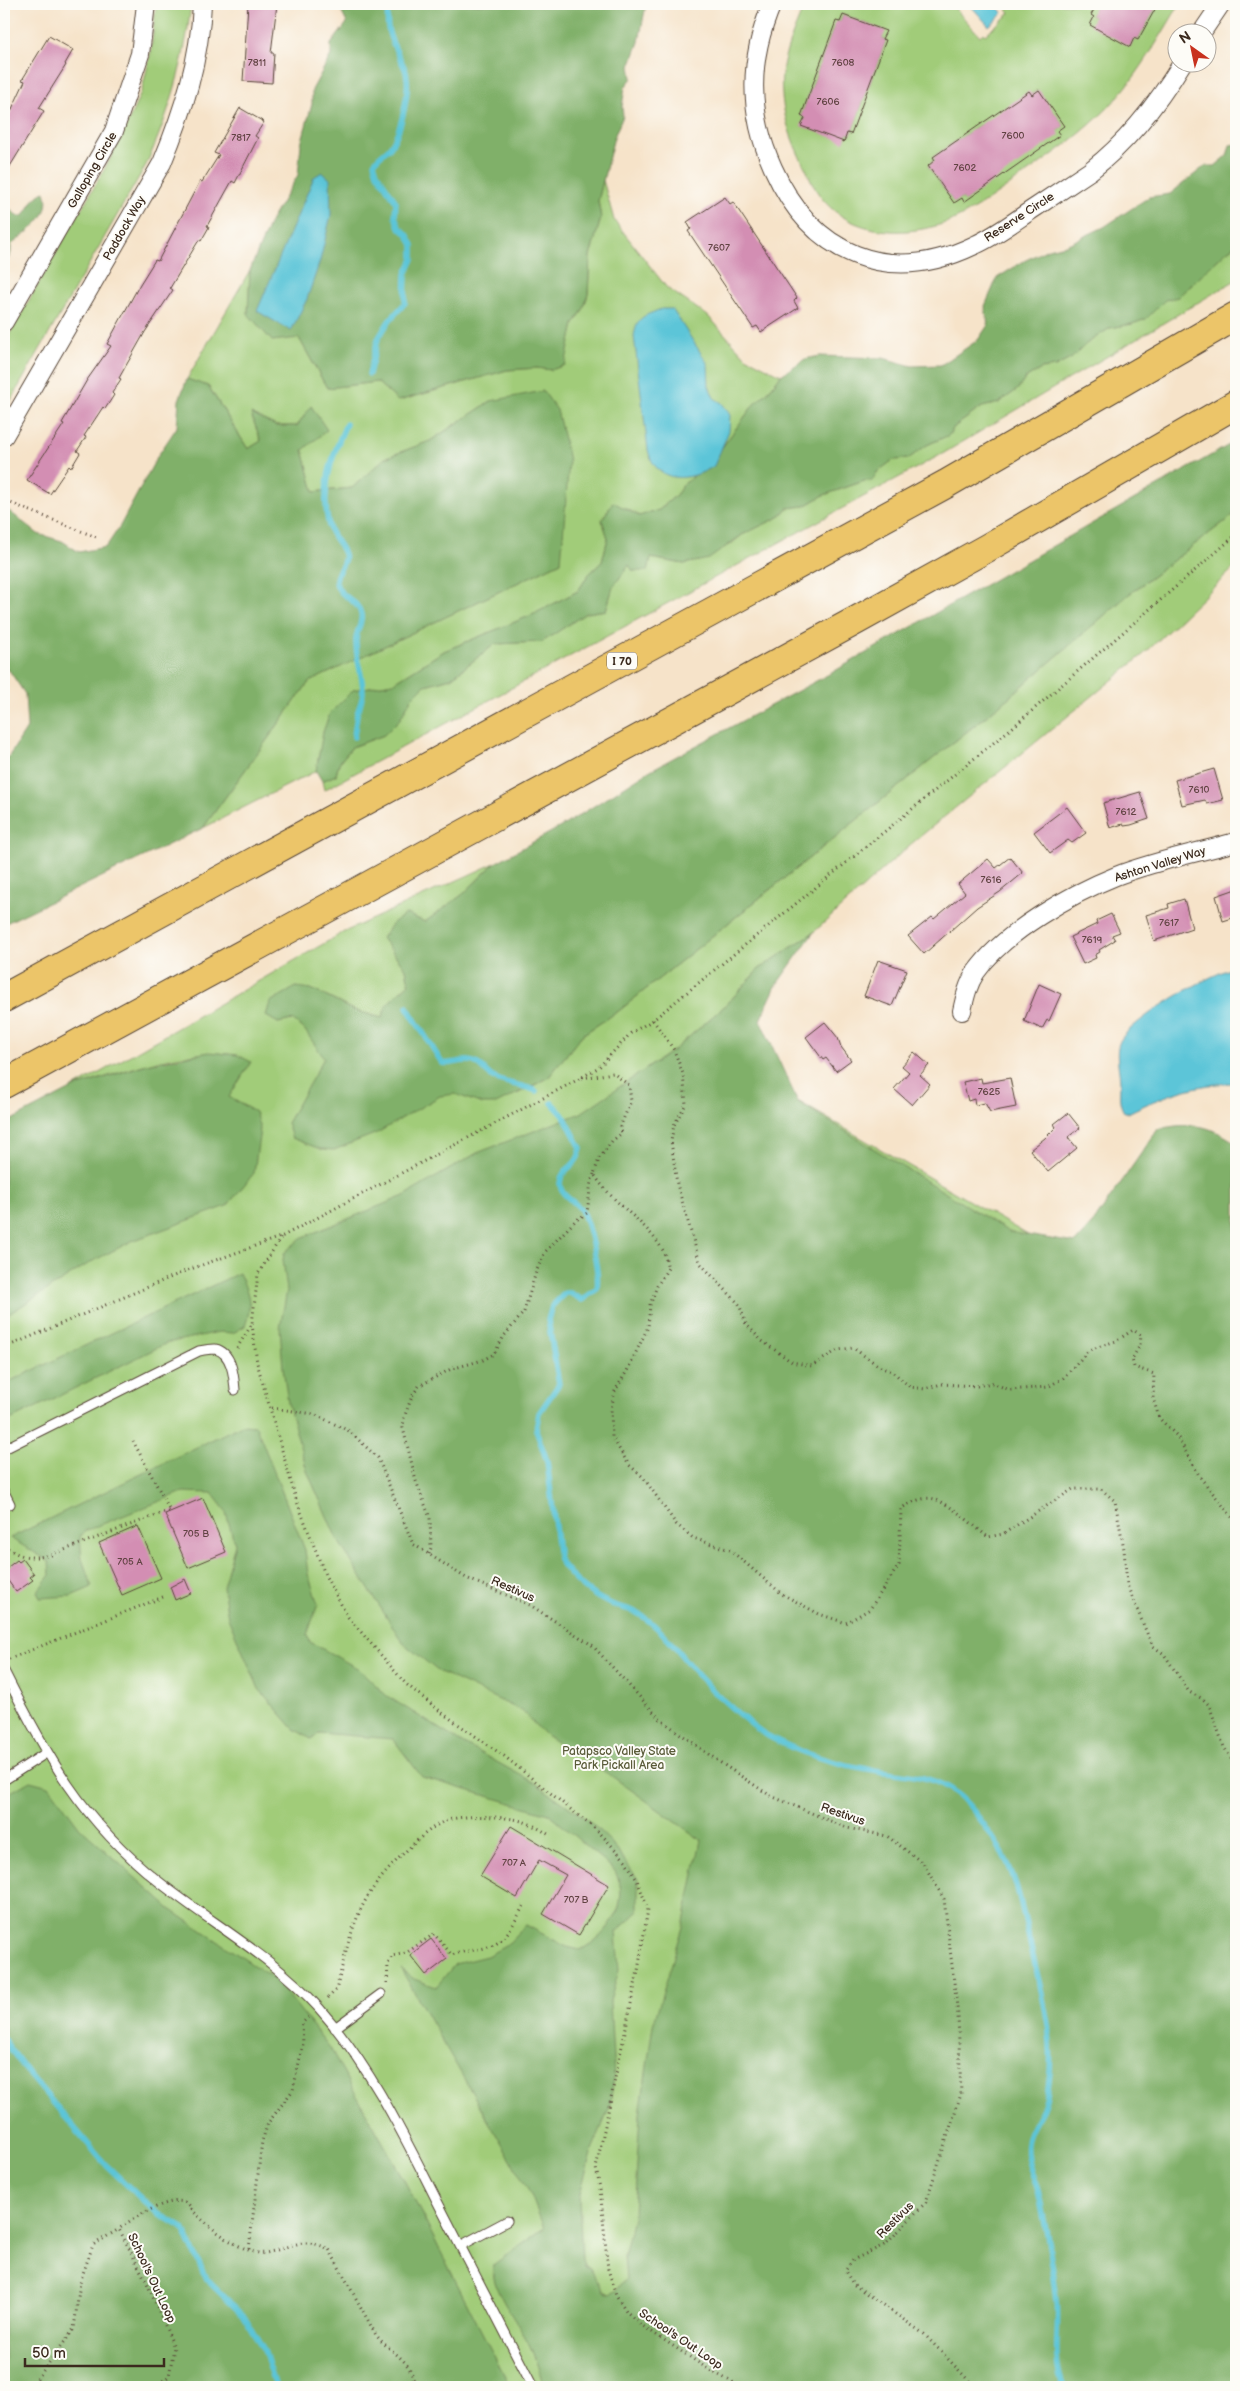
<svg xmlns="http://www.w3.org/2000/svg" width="1240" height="2391" font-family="'Balsamiq Sans',sans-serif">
<rect width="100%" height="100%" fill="#fdfcf7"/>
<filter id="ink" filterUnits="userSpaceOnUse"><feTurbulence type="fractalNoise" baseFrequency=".02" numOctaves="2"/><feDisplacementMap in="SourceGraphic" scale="10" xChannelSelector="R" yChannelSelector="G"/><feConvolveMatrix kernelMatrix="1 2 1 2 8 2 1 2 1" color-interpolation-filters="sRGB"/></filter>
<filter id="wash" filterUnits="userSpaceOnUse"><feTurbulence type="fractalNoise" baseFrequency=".0096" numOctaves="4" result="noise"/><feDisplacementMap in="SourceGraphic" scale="20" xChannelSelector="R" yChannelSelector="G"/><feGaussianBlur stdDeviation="1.12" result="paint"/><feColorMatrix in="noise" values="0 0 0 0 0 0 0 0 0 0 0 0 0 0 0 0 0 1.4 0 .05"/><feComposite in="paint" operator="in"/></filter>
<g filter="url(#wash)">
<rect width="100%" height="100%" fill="#f6e3c9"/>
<path fill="#a1cc79" stroke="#6e7b4c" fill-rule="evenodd" d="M156,4H191C185,61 170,112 146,165L4,412V344L109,161L126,127L142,90L151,51Z
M805,4H951L980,36L983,33L985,35L1010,13L1007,10L1010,7L1007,4H1097L1091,15L1130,46L1134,38L1138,40L1158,4H1180C1163,31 1147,61 1127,86C1098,123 1062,148 1024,175C1005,188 986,203 965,214C920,239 853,240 820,196C814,188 810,178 806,169C788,136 775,95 785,57C790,39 798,21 805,4ZM843,15L885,31L882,39L886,40L851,134L847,133L844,141L802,126L805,118L801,116L836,21L840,22ZM1038,90L1064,126L964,202L962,198L954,203L928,166L935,160L934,157L973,129Z
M603,180L614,220L667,288L708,316L746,357L781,375L767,393L755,403L712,461L684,484L676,495L659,510L640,516L625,508L602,520L608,538L602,562L589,574L578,591L532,615L444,651L393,683L353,690L319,754L316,771L203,828L309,682L561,562L491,401L430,441L385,458L352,488L314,492L303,450L312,407L297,426H276L251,414L261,441L248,449L209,387L187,379L250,270L248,314L299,338L327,388L377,382L399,401L507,370L537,368L551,370L564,365L574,324L583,310L588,294L590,256L601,218L598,201Z
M1236,245V280L944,453L324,790L322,781L336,775L339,763L352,747L384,735L400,719L411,699L425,685L451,678L495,644L542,642L586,613L606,610L613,587L629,564L648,570L651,558L684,564L731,544L742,535L779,517L787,508L805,506L824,495L864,481L872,480L877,472L893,460L908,459L927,445L949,435L954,427L982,407L999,403L1018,389L1025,379L1041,369L1055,367L1072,358L1086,344L1110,328L1132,324L1146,319L1165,300L1178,296L1227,251Z
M1236,513V566L1144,654L911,844L814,932L758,970L728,1003L674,1050L646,1069L693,1040L1081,1266L1236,2387H4V1180L229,1054C176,1049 123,1072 73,1088L344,932L495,863L462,895L425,922L406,914L382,938L406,969L409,983L387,1004L382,1018L353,1010L311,989L278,1023L292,1020L517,1094L548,1078L582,1035L620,1010L1000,705L1128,595Z"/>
<path fill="#80b069" stroke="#5e6d44" d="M333,4H646L639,42L630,66L632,78L625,87L622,107L623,116L614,137L598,201L601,218L590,256L588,294L583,310L574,324L565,365L551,370L537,368L507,370L398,401L377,382L327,388L299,338L272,341L248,314L250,270L271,220L298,175L301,144L312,104V90L331,55V44L347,23L341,11Z
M1236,144V245L1227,251L1178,297L1165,300L1146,319L1132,324L1110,328L1086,344L1072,358L1055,367L1041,369L1025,379L1018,389L999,403L982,407L954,427L949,435L927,445L908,459L893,460L877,472L872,481H864L824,495L805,506L787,508L779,517L742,535L709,559L684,564L651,558L648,571H633L629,565L613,587L606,610L586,613L542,642L495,644L451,678L425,685L411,699L400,719L384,735L352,747L339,763L336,775L322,781L316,771L323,732L330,713L353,690L393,683L444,651L532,615L578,591L589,574L602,562L608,538L602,520L613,502L639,516L659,510L676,495L684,484L712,461L755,403L767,393L781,375L805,359L820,356L883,358L912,366L941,365L978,340L988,325L985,306L997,278L1024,261L1048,249L1066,245L1104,227L1149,197L1170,194L1205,166H1215L1227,156L1230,145Z
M45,192C54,216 27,232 11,245V253L4,267V202L17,216H23C31,208 32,196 45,192Z
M187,379L208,386L248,449L261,441L251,414L276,426H297L311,406L327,430L303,450L314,492L352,488L385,458L430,441L491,401L543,391L557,410L569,460L561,562L309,682L203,828L4,924V764L27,728L25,694L9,670H4V507L38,534L62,541L79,552L106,547L120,526L157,457L177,427L179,400Z
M1236,441V513L1128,595L1000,705L620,1010L582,1035L548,1078L496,1104H482L455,1094L440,1096L377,1133L334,1150L320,1149L292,1138L287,1123L324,1058L304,1029L292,1020L278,1023L266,1016L270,1002L296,987L311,989L353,1010L382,1018L387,1004L409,983L406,969L382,938L394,922L406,914L425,922L462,895L495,863L564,825L649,771L833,672Z
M814,932L777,984L760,1020L798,1102L1009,1232L1075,1243L1093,1223L1158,1129C1191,1122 1208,1124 1236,1143V2387H544C540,2374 536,2359 530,2346C519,2323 490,2290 493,2265L544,2228L531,2195L401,1969L414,1979L436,1987L455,1964L487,1956L507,1945L526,1925L567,1947L580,1950C609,1936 632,1902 615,1871L549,1814L422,1777L393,1739L319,1733L311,1739L294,1729L259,1689L228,1618L223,1587L235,1544L225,1510L212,1493L183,1492L85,1531L80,1537L82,1559L92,1587L71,1596L40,1598L37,1592L50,1575L49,1561L10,1538L242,1425L256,1426L305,1550L308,1574L318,1604L307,1635L310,1642L359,1669L387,1696L462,1743L535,1783L589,1821L611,1842L638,1879V1912L616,1932L619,1970L610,2001L614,2078L609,2109L592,2150L579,2197L582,2260L585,2267H588L604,2291L610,2294L617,2290L626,2278L624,2257L634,2213L640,2114L653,2025L683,1927L701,1840L613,1777L544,1734L522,1711L438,1671L403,1643L337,1539L307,1471L288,1403L283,1368L280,1328L287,1290L283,1260L284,1253L301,1238L404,1196L477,1153L581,1113L674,1050L728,1003L758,970Z
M209,1052L238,1055L251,1062L229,1097L255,1112L260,1129L254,1173L227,1206L132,1241L91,1262L4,1317V1124L73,1088L147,1064Z
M239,1273C249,1295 253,1303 245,1326L233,1333L219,1332L167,1343L4,1423V1384Z
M30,1781L49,1786L80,1828L170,1909L277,1981L330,2048L404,2180L510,2387H4V1796Z"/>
<path fill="#5cc5d8" stroke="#4c787b" d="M969,4H994L1003,13L989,26Z
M322,172L330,179L331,215L320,261L307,299L291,331L257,311L314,177Z
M661,309H672L708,364L709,386L714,398L722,403L730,415L729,431L714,466C690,482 656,485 648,450L634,336C638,315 643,317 661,309Z
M1236,967V1083C1197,1083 1162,1096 1128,1113L1124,1112C1118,1102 1120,1095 1120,1083C1120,1071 1114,1052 1120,1041C1132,1019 1211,973 1236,967Z"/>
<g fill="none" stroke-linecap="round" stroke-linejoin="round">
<path stroke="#5cc5d8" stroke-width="5.5" d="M369,374L378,339L389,321L405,303L406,274L413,259V245L407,234L399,227L395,216L396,202L377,173L374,163C378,156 385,153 390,147C401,132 412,87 405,69C394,44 383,33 389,4
M346,424C331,458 320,490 329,527C332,537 341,545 344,554C347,565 335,571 336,582C338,597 358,599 361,614C363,623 356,631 356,640C355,658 363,674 363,692C363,699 359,707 357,714C356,721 355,729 354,737
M407,1007L442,1063C452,1065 459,1060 469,1061C480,1062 483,1070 491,1076C505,1085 522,1084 536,1091
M552,1103L564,1116L581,1148C580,1151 579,1156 577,1159C572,1168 561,1170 560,1183C560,1197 575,1200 581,1210C589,1224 600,1272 597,1289L582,1300L570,1293H565L552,1306L548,1320L559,1384L539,1413L536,1430L547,1461L559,1560C572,1579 588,1594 609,1603C617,1607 627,1608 635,1612C660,1624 679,1654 697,1674C713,1692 748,1724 768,1736C797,1752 835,1764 868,1769C898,1775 932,1773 957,1794C973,1807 987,1828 998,1846C1016,1873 1021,1904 1028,1934C1038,1983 1056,2031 1049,2081C1048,2090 1046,2100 1043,2108C1038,2119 1028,2131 1027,2143C1025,2160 1034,2175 1038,2191C1046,2227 1053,2264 1057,2300C1060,2330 1051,2359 1064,2387
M4,2040L29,2074L105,2164L152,2209L183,2228L206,2279L243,2315L264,2350L276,2387"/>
</g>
<g id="blocks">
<path fill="#d38eb3" d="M248,4H277L271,53H274L272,83L243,81Z
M1097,4H1158L1138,40L1134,38L1130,47L1090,25L1094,17L1091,15Z
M843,15L886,31L882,39L886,40L851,134L847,133L844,142L801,126L805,118L801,116L836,21L840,22Z
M49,36L73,50L65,64L66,65L39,108L44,111L4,176V126L25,81L22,80Z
M1039,90L1064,126L1057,131L1060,135L964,202L962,198L954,203L928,166L935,160L933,157L1029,91L1032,95Z
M240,108L264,122L255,136L258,138L235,183L232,181L207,226L209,227L201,241L199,240L170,288L173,290L145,332L119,378L121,379L112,393L114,395L105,409L103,407L84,436L86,437L77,451L80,453L71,468L69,466L50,494L27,480L64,424L62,423L87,380L111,346L107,344L140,284L155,260L158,261L200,181L202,182L219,155L214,153Z
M725,197L730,204L733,202L797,298L794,301L798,308L761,332L757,326L753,328L688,231L691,229L687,222Z
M1214,769L1223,800L1207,804L1205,800L1182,805L1175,780Z
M1140,792L1149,819L1131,825L1124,826L1123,824L1110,828L1103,803Z
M1067,807L1086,833L1072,843L1068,840L1050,853L1034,832Z
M1010,857L1023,873L1000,892L977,907L924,954L908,936L932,917L934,919L965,893L958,884L988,859L996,868Z
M1236,889V917L1223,921L1216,896Z
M1184,899L1192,928L1154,941L1146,915L1169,908L1168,904Z
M1111,914L1120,932L1112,935L1115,940L1099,950L1100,952L1095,955L1096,958L1083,964L1070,937L1097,924L1096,921Z
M878,960L907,970L892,1006L864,996Z
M1039,984L1061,994L1049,1021L1047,1020L1042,1029L1024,1021Z
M825,1022L838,1038L841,1047L851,1060L836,1071L826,1058L823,1060L806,1037Z
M914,1052L929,1065L920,1075L930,1084L912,1105L894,1089L909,1072L902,1066Z
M981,1078L982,1083L1010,1078L1016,1107L990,1112L985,1103L975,1105L974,1099L968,1101L963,1082Z
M1068,1113L1080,1128L1068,1137L1077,1148L1048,1172L1030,1150L1045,1138L1056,1127L1054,1124Z
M203,1498L226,1552L188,1568L165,1514Z
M138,1526L161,1578L122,1595L99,1543Z
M23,1559L34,1574L30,1577L33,1580L16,1592L4,1575V1570L17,1560L19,1562Z
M185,1579L191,1593L175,1600L170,1587Z
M511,1826L609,1885L579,1935L543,1914L566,1875L539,1860L517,1898L480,1876Z
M431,1939L447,1959L426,1975L410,1955Z"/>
</g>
</g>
<g filter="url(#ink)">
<use href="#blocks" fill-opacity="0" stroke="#574638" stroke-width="1"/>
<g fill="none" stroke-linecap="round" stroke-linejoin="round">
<g stroke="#574638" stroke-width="11">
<path id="lane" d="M4,1449L199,1351C204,1350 210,1349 215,1349C232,1352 234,1377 235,1390
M4,1492L10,1504
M4,1671C46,1755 82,1821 158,1881C212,1924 272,1956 319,2008C369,2064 403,2134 437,2201C469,2263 501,2325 533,2387
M4,1780L46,1753
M335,2028L381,1994
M460,2246L507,2221"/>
</g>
<g stroke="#574638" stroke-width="20">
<path id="street" d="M772,4C748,60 748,113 773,168C812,255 888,287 975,245C997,235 1016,220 1036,207C1054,195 1072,183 1090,171C1128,142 1158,103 1183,62
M1202,32L1221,4
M4,322L114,131L140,54L146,4
M4,436L162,163C183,112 200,60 202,4
M962,1011C965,997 968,984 976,972C1004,932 1071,894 1116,876C1154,861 1196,853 1236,842"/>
</g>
<g stroke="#574638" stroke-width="30">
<path id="highway" d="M4,998L946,484L1236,316
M4,1084L857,620L987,548L1236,404"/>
</g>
<path stroke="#574638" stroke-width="3" stroke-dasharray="1 4" stroke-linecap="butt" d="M4,497L8,502L96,537
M653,1020L674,1050L683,1074L686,1104L674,1125L671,1141L677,1184L700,1263L739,1304L746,1324L762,1341L792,1362L812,1366L838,1350L853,1348L882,1368L892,1371L910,1387L925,1389L941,1384L977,1386L992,1383L1010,1390L1048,1387L1063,1378L1089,1350L1116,1341L1133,1330L1141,1335L1140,1345L1132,1359L1134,1367L1154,1374L1153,1398L1159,1418L1177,1436L1200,1477L1236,1522
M582,1078L613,1073L629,1085L631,1101L620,1127L622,1133L612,1141L599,1159L594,1174C612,1204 644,1219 662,1249C666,1254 666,1262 668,1268L657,1286L650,1305L648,1327L627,1371L615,1391L611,1409L612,1437L629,1465L643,1477L676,1524L693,1538L730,1550L782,1594L819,1614L846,1623L870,1609L899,1565L901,1509C910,1502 926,1495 937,1500C954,1507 974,1526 988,1537L1003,1534L1073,1489H1101L1115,1501L1124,1549L1127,1585L1149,1638L1153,1646L1164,1654L1189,1692L1203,1699L1209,1705L1224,1747L1236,1767
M252,1324L257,1363L296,1499L326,1577L348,1617L406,1684L445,1715L504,1756L599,1832L625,1860L637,1880L648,1909L638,1971L596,2168L600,2188L608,2269L616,2295L627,2312L640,2324L711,2371L742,2387
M4,1348L188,1270L283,1236L579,1079L599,1067L631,1033L653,1020L1013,727L1236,535
M237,1348L252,1324L258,1274L282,1236
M272,1408L314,1414L349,1431L378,1458L413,1544L466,1578L530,1605L592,1645L660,1719L718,1761L771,1796L847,1828L887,1836L923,1863L944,1899L958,2015L961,2094L926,2202L886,2244L853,2260L845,2271L853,2284L924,2334L975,2387
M4,1545C19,1558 33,1559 51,1555L170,1510L133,1441
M429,1554L431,1548L430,1518L416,1481L403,1428L404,1418L412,1396L419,1386L451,1369L483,1360L494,1354L504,1336L524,1312L536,1272L545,1252L575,1221L587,1213L591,1182L594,1174
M9,1659L163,1597
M387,1983L388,1964L392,1956L406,1953L434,1934L452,1955C465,1950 478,1951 491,1946C507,1941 517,1917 525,1903
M328,1998L336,1990C345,1957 352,1918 372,1890C384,1872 422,1832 441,1823C456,1814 495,1816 513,1819C526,1821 539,1828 551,1836
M249,2249L262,2141L268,2123L293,2090L303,2044L302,2023L309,2017
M31,2387L74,2329L80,2282L93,2245L119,2229
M155,2387L169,2376L174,2347L147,2283L119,2229C131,2219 173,2193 188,2204C191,2207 192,2211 195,2213C210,2228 239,2250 259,2253C265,2254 269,2252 274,2251C297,2244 305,2238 329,2249L376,2335C391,2354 414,2360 414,2387"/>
<use href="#lane" stroke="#fff" stroke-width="9"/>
<use href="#street" stroke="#fff" stroke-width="18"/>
<use href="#highway" stroke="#ecc569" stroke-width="28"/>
</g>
</g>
<g text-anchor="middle" stroke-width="4" stroke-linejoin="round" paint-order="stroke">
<g font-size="10" fill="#614343">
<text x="257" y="66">7811</text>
<text x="843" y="66">7608</text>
<text x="828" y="105">7606</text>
<text x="1013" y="139">7600</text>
<text x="241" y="141">7817</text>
<text x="965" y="171">7602</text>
<text x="719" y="251">7607</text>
<text x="1199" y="793">7610</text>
<text x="1126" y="815">7612</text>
<text x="991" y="883">7616</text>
<text x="1169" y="926">7617</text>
<text x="1092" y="943">7619</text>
<text x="989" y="1095">7625</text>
<text x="196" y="1537">705 B</text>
<text x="130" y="1565">705 A</text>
<text x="514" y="1866">707 A</text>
<text x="576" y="1903">707 B</text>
</g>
<rect fill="#fdfcf7" stroke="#75695f" stroke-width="1" x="607" y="652.5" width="30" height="17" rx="4"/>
<g font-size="11" font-weight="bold" fill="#3b2a1e">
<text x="622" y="665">I 70</text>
</g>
<g font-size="12" fill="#3b2a1e" stroke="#fdfcf7">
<text transform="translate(92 170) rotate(-60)" y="4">Galloping Circle</text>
<text transform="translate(1019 217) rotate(-33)" y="4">Reserve Circle</text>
<text transform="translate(124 228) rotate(-60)" y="4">Paddock Way</text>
<text transform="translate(1160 864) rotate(-17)" y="4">Ashton Valley Way</text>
<text transform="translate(513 1589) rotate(24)" y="4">Restivus</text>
<text transform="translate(843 1814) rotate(19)" y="4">Restivus</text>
<text transform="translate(895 2220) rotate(-45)" y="4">Restivus</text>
<text transform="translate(152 2278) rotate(65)" y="4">School's Out Loop</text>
<text transform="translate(681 2339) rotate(34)" y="4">School's Out Loop</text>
</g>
<g font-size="12" fill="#5a5b39" stroke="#fdfcf7">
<text x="619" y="1755">Patapsco Valley State<tspan x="619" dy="14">Park Pickall Area</tspan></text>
</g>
</g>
<rect width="1240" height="2391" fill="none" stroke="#fdfcf7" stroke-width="20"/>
<g transform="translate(1192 48) rotate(327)"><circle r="24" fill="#fdfcf7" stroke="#afa8a0"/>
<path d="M0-4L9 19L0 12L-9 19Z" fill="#c8321e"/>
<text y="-8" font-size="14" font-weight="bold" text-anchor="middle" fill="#3b2a1e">N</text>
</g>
<path d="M25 2358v8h139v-8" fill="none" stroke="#3b2a1e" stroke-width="2.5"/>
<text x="32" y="2358" font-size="15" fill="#3b2a1e" stroke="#fdfcf7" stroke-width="4" paint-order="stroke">50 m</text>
</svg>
